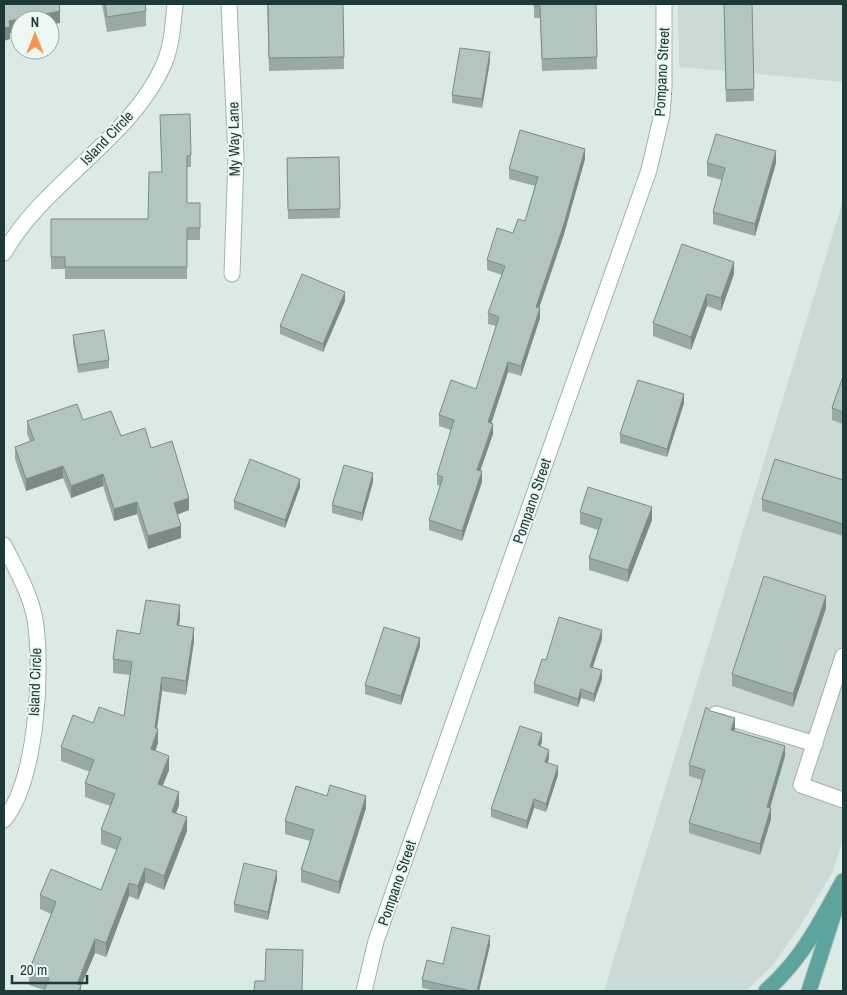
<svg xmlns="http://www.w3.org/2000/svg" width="847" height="995" font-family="'Archivo Narrow',sans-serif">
<rect width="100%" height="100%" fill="#dceae6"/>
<path fill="#cbdad6" d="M678,4H843V82L679,67Z
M843,200V839L833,871L799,928L773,965L746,991H604Z"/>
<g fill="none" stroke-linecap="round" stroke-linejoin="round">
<g stroke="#9fb2ae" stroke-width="17">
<path id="minor" d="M229,4L236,157L232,274
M4,253C44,182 131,139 164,64C172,45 173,24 175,4
M4,545C16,569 30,593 35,619C43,669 37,780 4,820
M843,656L801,785L843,800
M716,714L815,744
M364,991L376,941L649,170L662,114L664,87V4"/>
</g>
<g stroke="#bbc4c3" stroke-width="17">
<path id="major" d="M766,991C771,986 777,981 782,975C808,948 825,913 843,881
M809,991L837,904"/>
</g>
<use href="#minor" stroke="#fff" stroke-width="15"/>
<use href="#major" stroke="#5da39e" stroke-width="15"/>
</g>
<path fill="#99a9a5" d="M102,4H145L146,11V26L107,32Z
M267,4H343L344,69L269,71Z
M534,4H596L597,69L542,71L540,18H534Z
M724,4H752L754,101L726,102Z
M490,61L482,108L452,103V95Z
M160,127L191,155V167H187V203H200V240H187V279H65V269H51V219H148L162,172Z
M339,157L340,218L288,219L287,158Z
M585,159L564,234L539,308L540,318L521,376L508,372L491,424L493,434L480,471L482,482L462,541L429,530V520L440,486L437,485V475L451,430L439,426V415L476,389L496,326L488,324V313L502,275L487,270V260L525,221L535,186L509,179V169Z
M707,163H776L755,236L713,224V212L722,180L707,176Z
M734,274L721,311L707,306L691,350L653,336V323Z
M345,301L323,352L280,334V326Z
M73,335L109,360V368L78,373L73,343Z
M843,376V424L832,420V408Z
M684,403L667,457L620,443V434Z
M83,420L151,448L189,510L177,514L181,538L148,549L137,514L114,521L103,486L71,498L63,478L26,491L15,459V447L30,441L27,434V421Z
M843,480V536L762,511V499Z
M373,482L362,521L332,513V505Z
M300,487L285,528L234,509V501Z
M580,512L652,520L628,582L589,570V558L598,530L580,524Z
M826,608L793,707L732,686V674Z
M180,618L179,625L194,641L186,695L162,691L157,729L158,743L155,751L169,770L163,785L179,805L176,813L187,831L164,890L145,882L138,900L129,896L106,957L95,953L81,986V991L44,990L29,985V971L51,914L40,909V895L101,890L117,850L101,844V830L110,806L85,797V783L90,772L61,761V747L93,723L124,716L130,675L113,673V659L140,634Z
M602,639L593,667L602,679L594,702L581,698L578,707L534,693V684L546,660Z
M420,646L401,705L365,694V685Z
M735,729L734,731L785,756L770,808L771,819L760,855L689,833V823L702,780L689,776V765Z
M542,742L540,746L549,758L548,763L558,775L546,812L534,808L527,829L491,817V809Z
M327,796L366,808L339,894L301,882V870L310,841L285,834V821Z
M277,879L268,920L234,912V904Z
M490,945L479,991H435L422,988V980L443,964Z"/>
<path fill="#7d8a86" d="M60,11V23L50,25V20H20V31L10,33V39L4,41V28L9,21Z
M490,52V61L482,108V99Z
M585,149V159L564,234L536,317V307Z
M776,151V163L755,236V224Z
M734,262V274L721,311V298Z
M345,292V301L323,352V344Z
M707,294V306L691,350V337Z
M540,308V318L521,376V366Z
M508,362V372L488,433V422Z
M684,394V403L667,457V449Z
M493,424V434L477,480V470Z
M63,466V478L26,491V479Z
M482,471V482L462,541V531Z
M373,473V482L362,521V513Z
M103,474V486L71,498V486Z
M300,479V487L285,528V520Z
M189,498V510L174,516V503Z
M137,502V514L114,521V509Z
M652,507V520L628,582V570Z
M181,526V538L148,549V536Z
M826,596V608L793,707V694Z
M180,605V618L177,639V625Z
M194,628V641L186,695V681Z
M602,630V639L590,675V667Z
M420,638V646L401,705V696Z
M602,670V679L594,702V694Z
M162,677V691L156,736L158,729V743L151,763V749Z
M581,689V698L578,707V699Z
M735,718V729L731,741V730Z
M542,733V742L538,754V745Z
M785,746V756L767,818V807Z
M549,750V758L545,770V762Z
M169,756V770L158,797V784Z
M558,766V775L546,812V804Z
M179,792V805L172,825V812Z
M366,796V808L339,894V882Z
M534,799V808L527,829V821Z
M771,808V819L760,855V844Z
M187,817V831L164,890V876Z
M145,868V882L138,900V886Z
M277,871V879L268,920V912Z
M129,883V896L106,957V943Z
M490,936V945L479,991H477Z
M95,939V953L81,986V991H77V984Z"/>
<path fill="#b2c5c0" stroke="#7d8a86" d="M4,4H59L60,11L9,21L10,27L4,28Z
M105,4H145L146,11L107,17Z
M268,4H343L344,57L269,58Z
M534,4H596L597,57L542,59L540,6H534Z
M724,4H752L754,89L726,90Z
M460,48L490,52L482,99L452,95Z
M190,114L191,155L187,156V203H200V228H187V267H65V257H51V219H148L149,172H162L160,115Z
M520,130L585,149L564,224L536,307L540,308L521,366L508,362L488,422L493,424L477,470L482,471L462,531L429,520L443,477L437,475L454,420L439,415L451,380L476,389L499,317L488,313L505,266L487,260L497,228L513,233L518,219L525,221L538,177L509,169Z
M716,134L776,151L755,224L713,212L725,168L707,163Z
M339,157L340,209L288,210L287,158Z
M682,244L734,262L721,298L707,294L691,337L653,323Z
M302,274L345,292L323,344L280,326Z
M104,330L109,360L78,365L73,335Z
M843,376V412L832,408Z
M638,380L684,394L667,449L620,434Z
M77,404L83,420L111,411L121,436L145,428L151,448L172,441L189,498L174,503L181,526L148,536L137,502L114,509L103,474L71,486L63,466L26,479L15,447L34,440L27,421Z
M250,459L300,479L285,520L234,501Z
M775,459L843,480V524L762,499Z
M344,465L373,473L362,513L332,505Z
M588,487L652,507L628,570L589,558L602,519L580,512Z
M764,576L826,596L793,694L732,674Z
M146,600L180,605L177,625L194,628L186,681L162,677L155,728L158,729L151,749L169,756L158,784L179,792L172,812L187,817L164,876L145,868L138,886L129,883L106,943L95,939L77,984L81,985L79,991H44L49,978L29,971L56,902L40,895L51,869L101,890L121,838L101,830L115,794L85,783L94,760L61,747L73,715L93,723L99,707L124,716L132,662L113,659L117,630L140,634Z
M559,617L602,630L590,667L602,670L594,694L581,689L578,699L534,684L542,659L546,660Z
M384,627L420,638L401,696L365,685Z
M706,707L711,711L735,718L731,730L785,746L767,807L771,808L760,844L689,823L705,770L689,765Z
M520,726L542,733L538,745L549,750L545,762L558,766L546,804L534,799L527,821L491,809Z
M330,785L366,796L339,882L301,870L314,830L285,821L296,786L327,796Z
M244,863L277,871L268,912L234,904Z
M452,927L490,936L477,991H471L422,980L427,960L443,964Z
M266,949L303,950L302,991H254L255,981H265Z"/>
<g text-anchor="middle" stroke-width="4" stroke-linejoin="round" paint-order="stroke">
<g font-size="15" fill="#1d3a38" stroke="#edf7f4">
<text transform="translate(662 72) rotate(-87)" y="5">Pompano Street</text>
<text transform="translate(107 138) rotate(-46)" y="5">Island Circle</text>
<text transform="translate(234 139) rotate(-91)" y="5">My Way Lane</text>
<text transform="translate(532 501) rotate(-71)" y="5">Pompano Street</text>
<text transform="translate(35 682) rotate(-88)" y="5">Island Circle</text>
<text transform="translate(397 883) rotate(-71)" y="5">Pompano Street</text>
</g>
</g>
<rect width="847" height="995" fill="none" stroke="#1d3a38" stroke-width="10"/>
<g transform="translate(35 35)"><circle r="24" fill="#edf7f4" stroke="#9aaba9"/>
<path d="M0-4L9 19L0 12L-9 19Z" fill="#fd9448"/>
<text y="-8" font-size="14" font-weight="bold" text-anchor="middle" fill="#1d3a38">N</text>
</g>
<path d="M12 975v8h75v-8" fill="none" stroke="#1d3a38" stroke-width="2.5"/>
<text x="20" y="975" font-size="15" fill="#1d3a38" stroke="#edf7f4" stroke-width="4" paint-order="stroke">20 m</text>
</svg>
